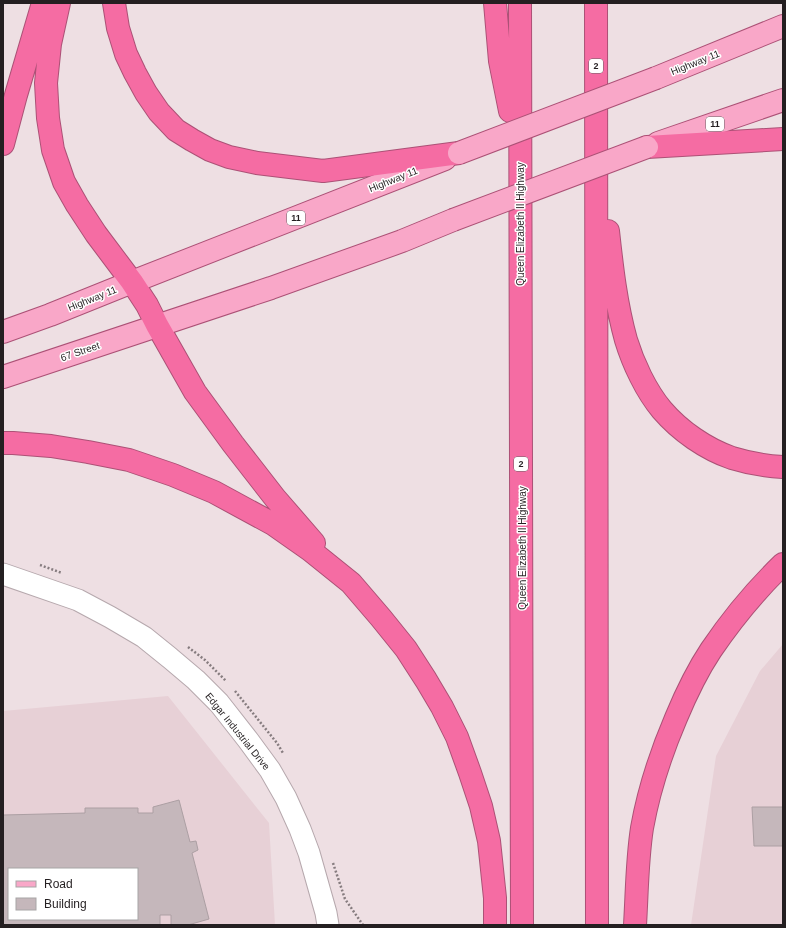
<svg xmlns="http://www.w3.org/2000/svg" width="786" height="928" font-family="Arial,sans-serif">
<rect width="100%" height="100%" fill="#eedfe3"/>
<path fill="#e7d0d6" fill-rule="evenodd" d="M783,644V925H691L716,756L760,671Z
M168,696L269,823L275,925H3V711ZM9,869H137V919H9Z"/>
<path fill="#c5b7bb" stroke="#ac9fa3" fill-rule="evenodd" d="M179,800L190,842L196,841L198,850L192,853L209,919L188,925H171V915H160V925H3V815L85,813V808H138V813H153V807ZM9,869H137V919H9Z
M752,807H783V846H754Z"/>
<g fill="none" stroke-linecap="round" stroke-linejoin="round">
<g stroke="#b6a8ad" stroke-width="23">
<path id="tertiary" d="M3,574L78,600L110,617L144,637L170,658L196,680L219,703L248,740L270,770L286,798L300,829L309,853L326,913L328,925"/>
</g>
<g stroke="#ac5176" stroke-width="24">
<path id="primary" d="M656,78L783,26
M658,143L783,100
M3,332L50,315L132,282L445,159
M3,377L271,288L402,241L453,220"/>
</g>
<g stroke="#ac5176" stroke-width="24">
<path id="motorway" d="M59,3L50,44L46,83L48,118L53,150L64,182L77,205L96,234L132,282L147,305L157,325L195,392L233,444L275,498L314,543
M114,3L118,28L126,54L135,73L146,93L159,112L176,130L192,140L210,150L229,157L257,163L323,171L459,153
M495,3L500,61L510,111
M520,3L522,925
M596,3L597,925
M3,144L16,95L43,3
M647,147L783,139
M608,231C612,268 616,304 626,340C633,363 646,391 662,410C680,431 706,449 732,458C748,463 766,466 783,467
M3,443H13L51,446L88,452L129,460L173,475L214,492L273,524L310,550L351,583L381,618L406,649L426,680L442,707L457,737L470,773L481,806L489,841L495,898V925
M635,925C637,893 637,860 642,828C649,789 661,753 676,718C686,694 697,671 711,650C732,619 756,590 783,564"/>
</g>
<path stroke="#867c7f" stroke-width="2.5" stroke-dasharray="2 2" stroke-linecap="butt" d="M40,565L62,573
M188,647L205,660L226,681
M235,691L277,743L283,753
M333,863L345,899L363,925"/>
<use href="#tertiary" stroke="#fff" stroke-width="21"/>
<use href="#primary" stroke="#f9a7c8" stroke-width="22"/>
<use href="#motorway" stroke="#f56ca3" stroke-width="22"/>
<g stroke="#ac5176" stroke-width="24" stroke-linecap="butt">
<path id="primary-bridge" d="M459,153L656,78
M453,220L647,147"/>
</g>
<use href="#primary-bridge" stroke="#f9a7c8" stroke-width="22"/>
</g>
<g text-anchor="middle" stroke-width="3" stroke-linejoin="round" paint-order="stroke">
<g fill="#fff" stroke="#666264" stroke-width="1">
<rect x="589" y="59" width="14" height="14" rx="3"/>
<rect x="706" y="117" width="18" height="14" rx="3"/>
<rect x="287" y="211" width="18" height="14" rx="3"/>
<rect x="514" y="457" width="14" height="14" rx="3"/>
</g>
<g font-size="9" font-weight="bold" fill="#241f21">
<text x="596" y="69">2</text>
<text x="715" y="127">11</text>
<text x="296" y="221">11</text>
<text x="521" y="467">2</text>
</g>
<g font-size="10" fill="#241f21" stroke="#fff">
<text transform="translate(695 62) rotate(-22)" y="4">Highway 11</text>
<text transform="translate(393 179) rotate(-22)" y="4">Highway 11</text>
<text transform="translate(520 224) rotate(-90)" y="4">Queen Elizabeth II Highway</text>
<text transform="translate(92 298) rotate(-22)" y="4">Highway 11</text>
<text transform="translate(80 351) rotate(-19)" y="4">67 Street</text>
<text transform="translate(522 548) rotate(-90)" y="4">Queen Elizabeth II Highway</text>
<text transform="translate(238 731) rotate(51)" y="4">Edgar Industrial Drive</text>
</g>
</g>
<rect width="786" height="928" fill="none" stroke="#241f21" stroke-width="8"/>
<rect x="8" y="868" width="130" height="52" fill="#ffffff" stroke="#a7a5a6"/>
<rect x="16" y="881" width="20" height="6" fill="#f9a7c8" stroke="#a7a5a6"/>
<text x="44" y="888" font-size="12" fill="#241f21">Road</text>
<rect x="16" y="898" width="20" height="12" fill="#c5b7bb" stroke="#a7a5a6"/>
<text x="44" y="908" font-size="12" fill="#241f21">Building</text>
</svg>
